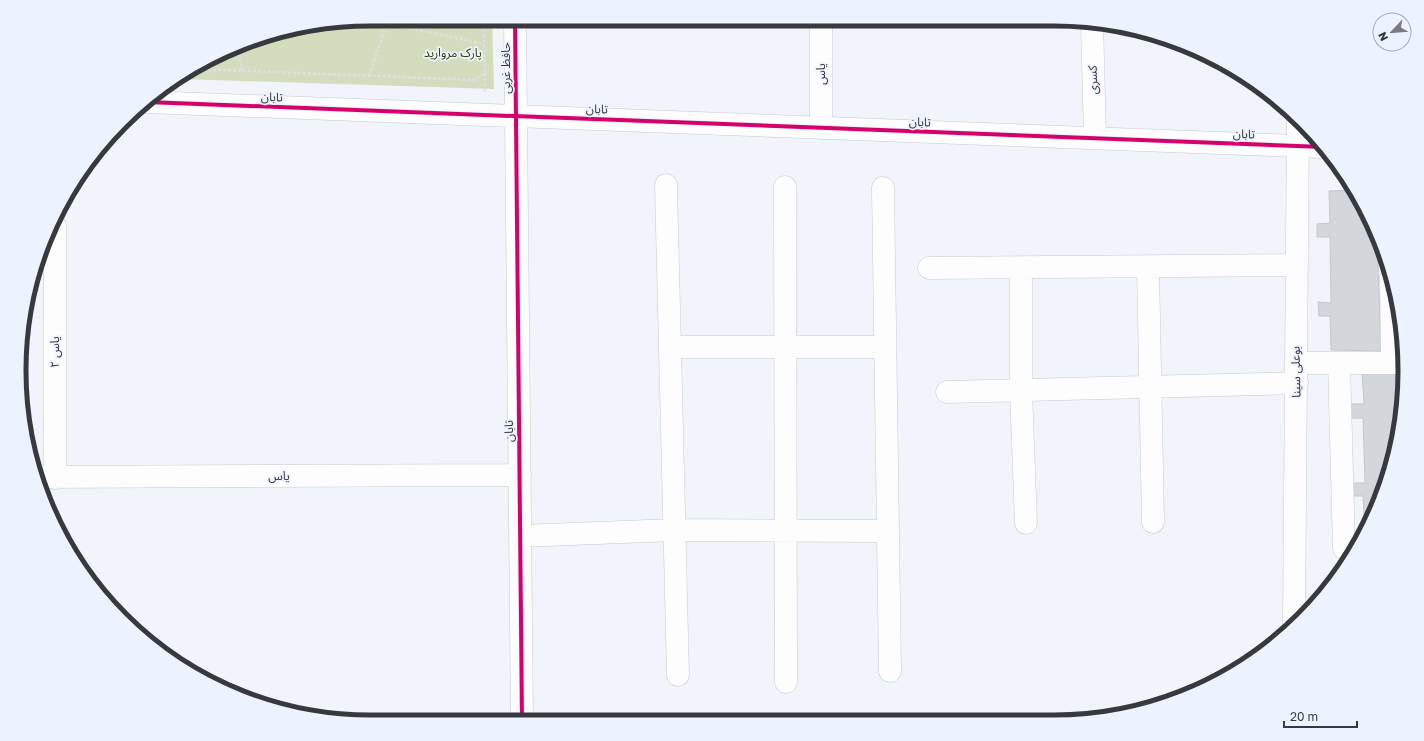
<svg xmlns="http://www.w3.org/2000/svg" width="1424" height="741" font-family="'Golos Text','Noto Sans Arabic',sans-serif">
<rect width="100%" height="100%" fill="#f1f4fa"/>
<path fill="#d3ddbe" d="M371,19H492L494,89L180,79L257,38Z"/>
<path fill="#d3d6db" stroke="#c4c7cb" d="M1355,190L1377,236L1381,351L1331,350L1330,316H1319L1318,302L1331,303L1330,237H1317V224L1330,223L1329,191Z
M1403,370L1404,394L1393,462L1369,526L1365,531L1363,496H1352V483H1365L1363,418H1350V404H1364L1362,372Z
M1339,561H1345L1339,570Z"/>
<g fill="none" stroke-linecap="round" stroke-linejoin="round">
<g stroke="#c7c9cd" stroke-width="23">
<path id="minor" d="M515,19L522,721
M821,19V128
M1092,22L1095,138
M147,102L1324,147
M666,185L678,675
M785,187L786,682
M883,188L890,671
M1148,267L1153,522
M929,268L1297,265
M1021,268V391L1026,523
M1391,278L1392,363
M670,347H885
M1296,363H1403
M1339,363L1344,548H1354
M947,392L1297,383
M39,477L520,475
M55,478V226
M520,536L674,530L888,531
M1294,624L1298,120"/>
</g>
<path stroke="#dedfe0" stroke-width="2.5" stroke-dasharray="3 2" stroke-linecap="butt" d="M361,21L386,23L484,44
M237,49L243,71
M198,69L475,80L485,73L483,19
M485,73V92
M369,76L388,19"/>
<use href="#minor" stroke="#fdfdfe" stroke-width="22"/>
<g stroke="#edf3fe" stroke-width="6">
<path id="cycleway" d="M515,19L522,721
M147,102L1324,147"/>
</g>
<use href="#cycleway" stroke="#d6006c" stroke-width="4"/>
</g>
<g text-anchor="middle" stroke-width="3.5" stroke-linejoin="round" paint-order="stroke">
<g font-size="12" fill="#313b00" stroke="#edf3fe">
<text x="453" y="57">پارک مروارید</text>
</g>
<g font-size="12" fill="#37393d" stroke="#edf3fe">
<text transform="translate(506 68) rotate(-90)" y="4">حافظ غربی</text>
<text transform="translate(821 74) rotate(-90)" y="4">یاس</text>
<text transform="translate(1093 80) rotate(-92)" y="4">کسری</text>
<text transform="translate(272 97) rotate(2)" y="4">تابان</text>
<text transform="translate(597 109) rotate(2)" y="4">تابان</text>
<text transform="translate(920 122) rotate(2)" y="4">تابان</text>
<text transform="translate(1244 134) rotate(2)" y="4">تابان</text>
<text transform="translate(55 352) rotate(-90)" y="4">یاس ۲</text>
<text transform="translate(1296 372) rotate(-91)" y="4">بوعلی سینا</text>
<text transform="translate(509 431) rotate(-91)" y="4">تابان</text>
<text x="279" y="480">یاس</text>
</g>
</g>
<path d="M0 0H1424V741H0ZM370 26H1054A344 344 0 0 1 1398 370V371A344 344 0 0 1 1054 715H370A344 344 0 0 1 26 371V370A344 344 0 0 1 370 26Z" fill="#edf3fe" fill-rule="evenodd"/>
<path fill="none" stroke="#37393d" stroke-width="5" d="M370 26H1054A344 344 0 0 1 1398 370V371A344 344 0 0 1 1054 715H370A344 344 0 0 1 26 371V370A344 344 0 0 1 370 26Z"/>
<g transform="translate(1392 32) rotate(244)"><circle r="19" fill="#edf3fe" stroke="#a4a9b1"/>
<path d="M0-3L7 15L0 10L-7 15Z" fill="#787a7f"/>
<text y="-6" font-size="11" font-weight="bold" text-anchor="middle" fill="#37393d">N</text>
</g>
<path d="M1284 721v6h73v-6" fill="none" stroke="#37393d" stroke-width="2"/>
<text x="1290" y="721" font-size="12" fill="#37393d" stroke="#edf3fe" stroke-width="3" paint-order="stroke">20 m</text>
</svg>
